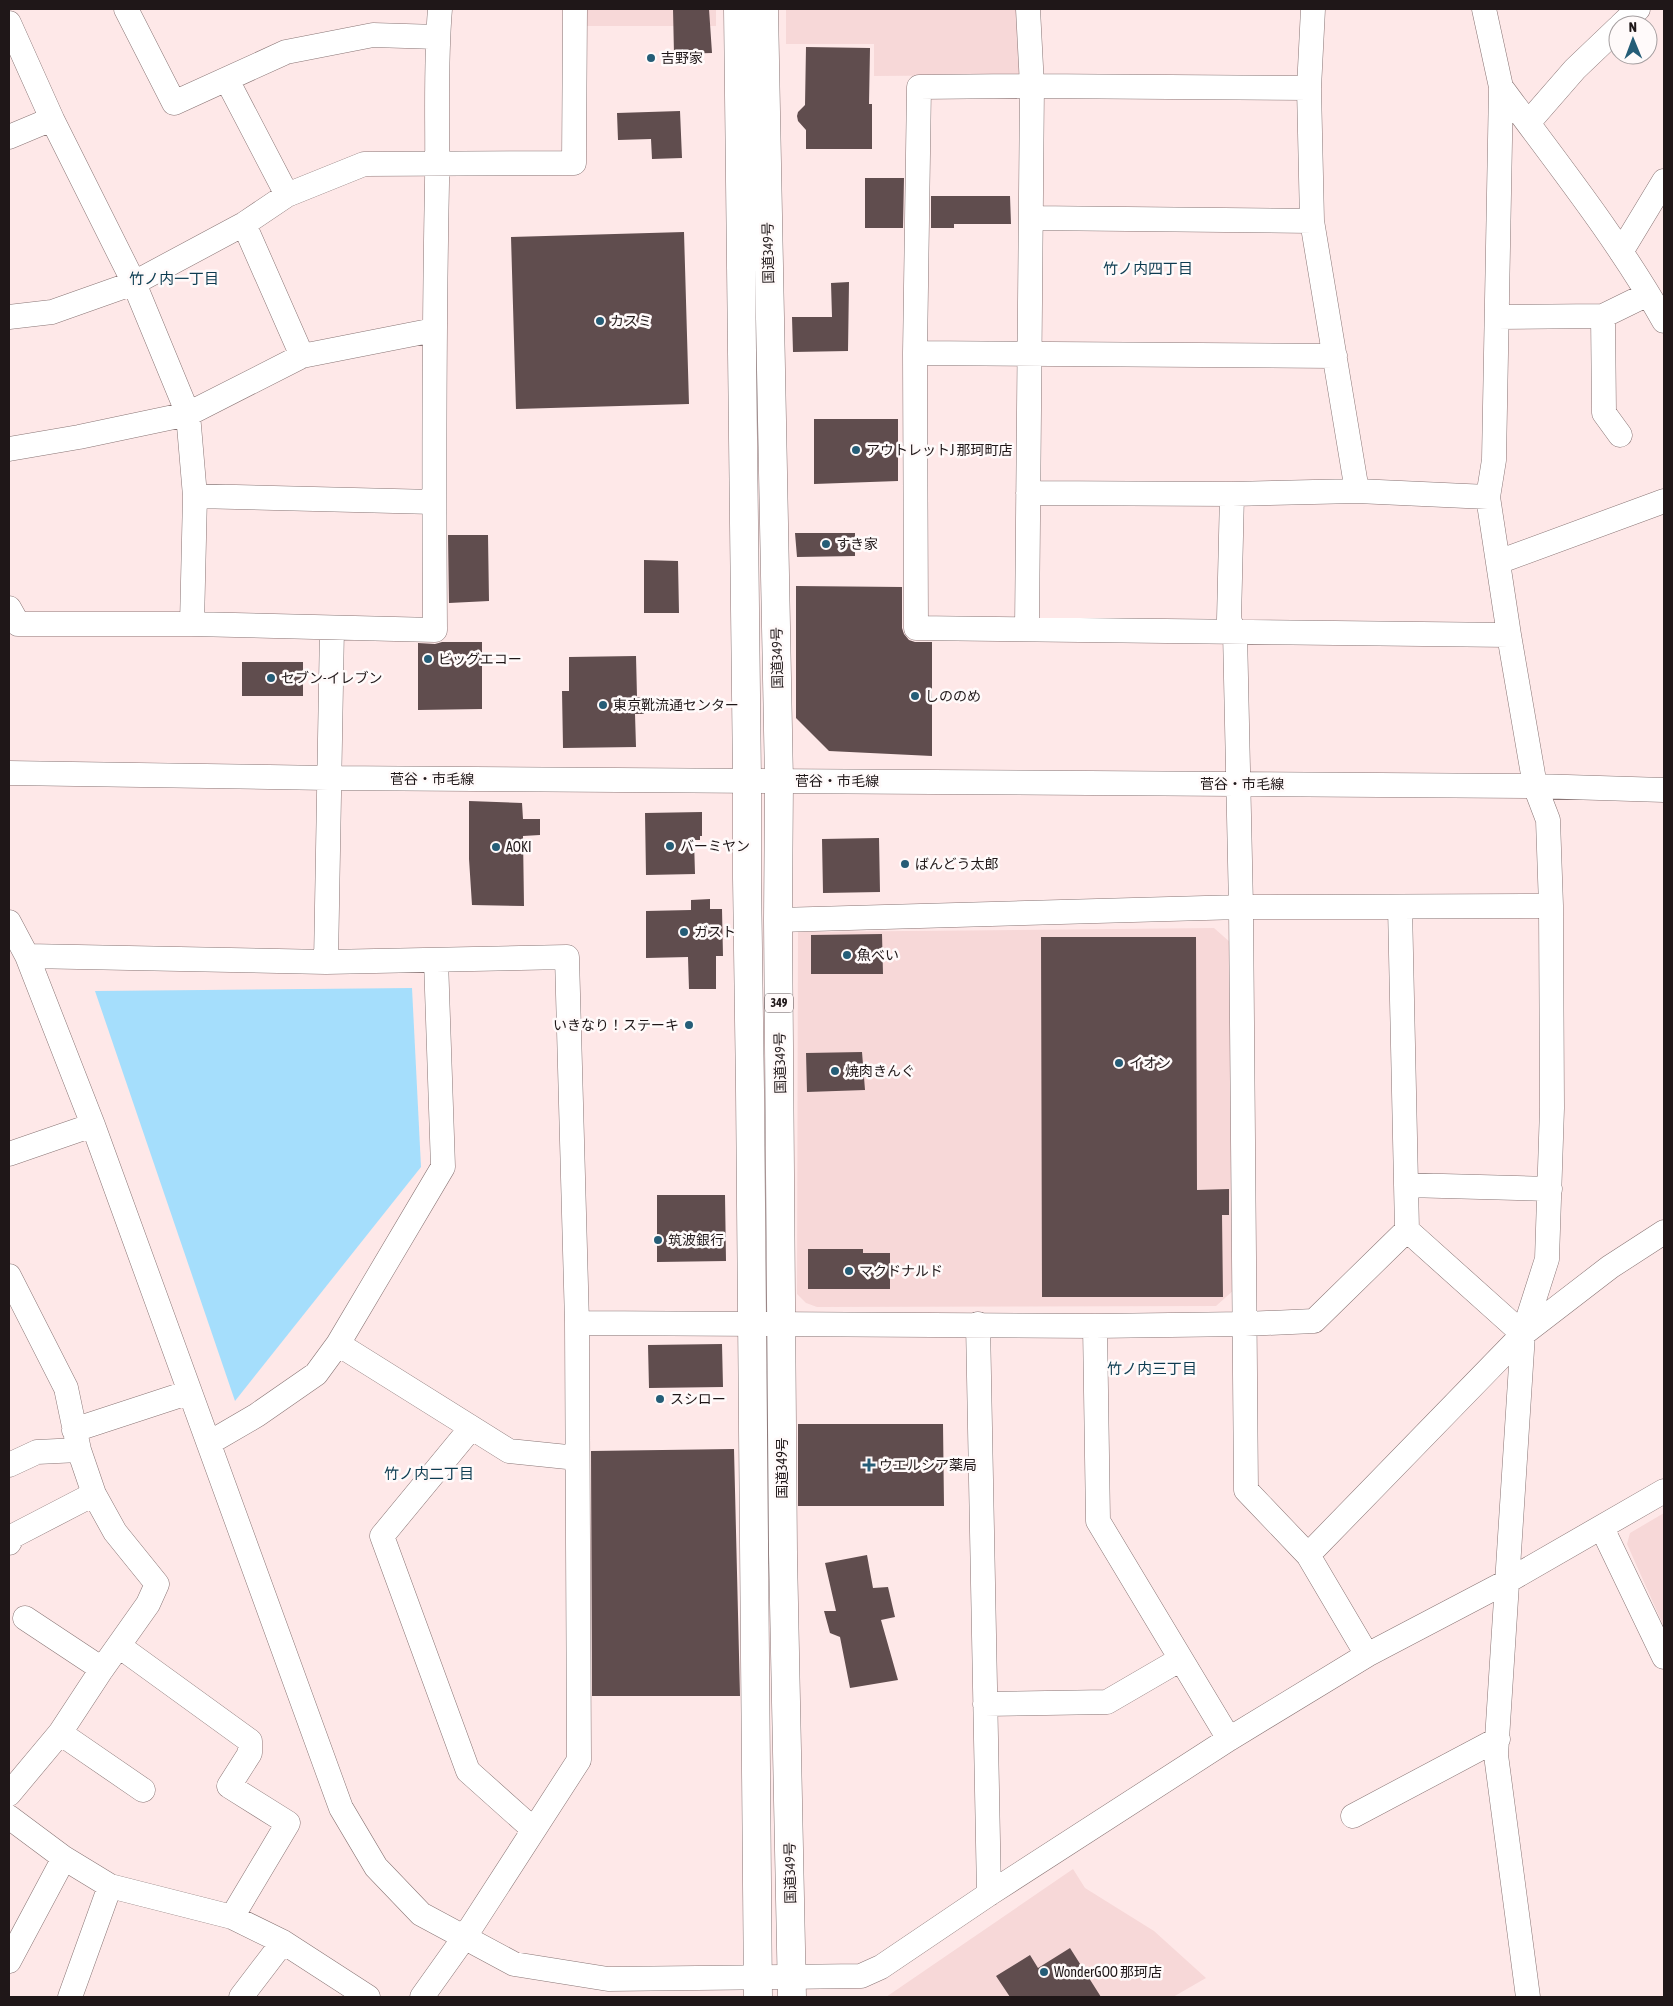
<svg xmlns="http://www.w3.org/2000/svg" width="1673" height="2006" font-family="'Asap Condensed','Noto Sans JP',sans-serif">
<rect width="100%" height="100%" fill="#fee8e8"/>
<path fill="#f7d8d8" d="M586,9H716V26H585Z
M786,9H1018L1021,75L874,76V44H786Z
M1214,928L1231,943L1235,1289L1216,1306L817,1307L806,1303L797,1294L798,932Z
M1664,1513V1627L1627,1544L1630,1533Z
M1073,1869L1085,1888L1154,1931L1206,1978L1173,1997H886Z"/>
<path fill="#a5defc" d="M412,988L421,1167L235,1401L95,991Z"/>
<path fill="#604d4e" d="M673,9H709L712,53L674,54Z
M806,47L870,48L869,104H872V149H806V130L798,121L797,116L798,112L805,105Z
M680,111L682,158L652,159L651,139L618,140L617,113Z
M865,178H904L903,228H865Z
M931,196H1010L1011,224H954V228H931Z
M684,232L689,404L516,409L511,237Z
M849,282L848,351L793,352L792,317H832L831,283Z
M814,419H898V481L814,484Z
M795,533H855V556L797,557Z
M448,535H488L489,601L449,603Z
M644,560L678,561L679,613H644Z
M796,586L902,587V628L904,634L909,640L915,642H932V756L829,751L796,718Z
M442,642H482V709L418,710V643L435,644Z
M636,656L637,697H644V714H635L636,747L563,748L562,691H569V657Z
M242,662H303V696H242Z
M469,801L522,803L523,819H540V835L523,836L524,906L472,905L469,859Z
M702,812V836H700V840H694L695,874L646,875L645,813Z
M879,838L880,892L823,893L822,839Z
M710,899V909H722L723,956H716V989H689L688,957L646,958V911L691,910V900Z
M882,934L883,974H811V935Z
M1041,937H1196L1197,1190L1229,1189V1215H1222L1223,1297H1042Z
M862,1052L865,1090L807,1092L806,1053Z
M657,1195H725L726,1261L657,1262Z
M808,1249H863V1253H890V1289H808Z
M722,1344L723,1387L649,1388L648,1345Z
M798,1424H943L944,1506H798Z
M734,1449L740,1696H592L591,1451Z
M867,1555L873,1588L888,1587L895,1617L881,1620L898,1680L850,1688L840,1637L830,1633L824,1611H836L825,1563Z
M1070,1948L1101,1997H1010L996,1976L1030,1955L1038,1968Z"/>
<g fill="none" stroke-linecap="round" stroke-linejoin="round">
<g stroke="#897575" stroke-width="25">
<path id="minor" d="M126,9L174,103L286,52L373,35L438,37
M1313,9L1309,88L1312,221L1357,491
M1484,9L1501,87L1494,460L1488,497L1509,635L1535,786L1548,820L1551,906L1552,1108L1547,1259L1523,1334L1496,1755L1528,1997
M9,23L52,119
M1621,25L1638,9
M227,80L287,195
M1501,87C1557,163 1617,238 1664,321
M1309,88L1032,86L919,87L915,353L916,628L1509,635
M1528,123L1575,69L1618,28
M9,137L52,119L134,283L188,414L195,496L192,624
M1031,218L1312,221
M244,224L302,356
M1621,252L1664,181
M1603,316L1604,413L1620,435
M9,317L52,312L134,283L244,224L287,195L364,164L574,163L575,9
M1497,317L1603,316L1648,294
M915,353L1335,356
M9,449L79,437L188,414L302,356L434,330
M1028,493L1232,494L1357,491L1488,497
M1232,494L1229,620L1235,632L1241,907L1246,1490L1308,1555L1367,1655
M195,496L434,502
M1498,562L1664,501
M9,608L18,624H192L435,630C434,481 434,332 437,183C438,125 435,67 440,9
M1027,628L1032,86L1028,9
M9,773L328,778L1535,786L1664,790
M1400,907L1407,1230L1523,1334
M778,920L1241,907L1551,906
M9,922L27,956L93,1125L341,1808L376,1867L421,1914L514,1964L608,1979L861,1976L881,1967L989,1894L1229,1739L1367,1655L1506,1582L1664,1491
M27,956L326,962L567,957L577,1323L579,1760L464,1938L422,1997
M326,962L332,628
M9,1154L93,1125
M1406,1185L1550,1189
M9,1276L66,1388L79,1450L94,1494L115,1532L157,1584L148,1604L102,1669L60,1733L9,1794
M577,1323L1095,1326L1245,1324L1314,1321L1407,1230
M978,1324L989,1894
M1095,1326L1098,1521L1229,1739
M338,1344L509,1451L577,1458
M471,1428L382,1536L468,1771L534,1830
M74,1430L190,1392
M209,1443L257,1415L316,1374L338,1344L443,1167L436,960
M9,1465L37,1452L79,1450
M1602,1528L1664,1657
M9,1543L13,1536L94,1494
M1308,1555L1523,1334L1610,1267L1664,1232
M25,1618L102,1669
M119,1646L250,1741V1753L229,1786L288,1823L232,1917
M985,1704L1107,1702L1181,1659
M60,1733L143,1790
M1353,1816L1498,1739
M9,1817L64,1858L110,1886L232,1917L283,1942L368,1997
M9,1961L64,1858
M70,1997L110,1886
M241,1997L283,1942"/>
</g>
<g stroke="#897575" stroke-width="29">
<path id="highway" d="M738,9L747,780V878L750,1090L758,1997
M764,9L779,781L778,920L783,1554L792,1997"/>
</g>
<use href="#minor" stroke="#fff" stroke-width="24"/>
<use href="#highway" stroke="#fff" stroke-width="28"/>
</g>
<g fill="#255d77" stroke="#fffafa" stroke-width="2">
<circle cx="651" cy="58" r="5"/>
<circle cx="600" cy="321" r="5"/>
<circle cx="856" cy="450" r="5"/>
<circle cx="826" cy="544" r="5"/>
<circle cx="428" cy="659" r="5"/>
<circle cx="271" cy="678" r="5"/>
<circle cx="915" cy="696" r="5"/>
<circle cx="603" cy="705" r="5"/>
<circle cx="670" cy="846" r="5"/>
<circle cx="496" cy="847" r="5"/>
<circle cx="905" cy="864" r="5"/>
<circle cx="684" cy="932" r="5"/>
<circle cx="847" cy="955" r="5"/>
<circle cx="689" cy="1025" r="5"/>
<circle cx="1119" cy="1063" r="5"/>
<circle cx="835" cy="1071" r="5"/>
<circle cx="658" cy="1240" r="5"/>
<circle cx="849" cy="1271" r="5"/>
<circle cx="660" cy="1399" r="5"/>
<path d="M866.5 1457.5h5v5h5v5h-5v5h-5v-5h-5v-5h5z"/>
<circle cx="1044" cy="1972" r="5"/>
</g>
<g text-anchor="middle" stroke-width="5" stroke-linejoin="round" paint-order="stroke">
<rect fill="#fffafa" stroke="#625b5c" stroke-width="1" x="765" y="993.5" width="28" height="19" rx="4"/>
<g font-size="12" font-weight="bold" fill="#1f1718">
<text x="779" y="1007">349</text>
</g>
<g font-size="14" fill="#1f1718" stroke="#fffafa" text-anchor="start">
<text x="661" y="63">吉野家</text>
<text x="610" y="326">カスミ</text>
<text x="866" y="455">アウトレットJ 那珂町店</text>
<text x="836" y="549">すき家</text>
<text x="438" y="664">ビッグエコー</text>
<text x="281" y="683">セブン-イレブン</text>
<text x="925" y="701">しののめ</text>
<text x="613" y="710">東京靴流通センター</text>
<text x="680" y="851">バーミヤン</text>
<text x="506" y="852">AOKI</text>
<text x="915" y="869">ばんどう太郎</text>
<text x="694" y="937">ガスト</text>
<text x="857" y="960">魚べい</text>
<text x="679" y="1030" text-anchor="end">いきなり！ステーキ</text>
<text x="1129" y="1068">イオン</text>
<text x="845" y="1076">焼肉きんぐ</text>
<text x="668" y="1245">筑波銀行</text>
<text x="859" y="1276">マクドナルド</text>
<text x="670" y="1404">スシロー</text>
<text x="879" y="1470">ウエルシア薬局</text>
<text x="1054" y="1977">WonderGOO 那珂店</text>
</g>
<g font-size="14" fill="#1f1718" stroke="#fffafa">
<text transform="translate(768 253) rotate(-91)" y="5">国道349号</text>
<text transform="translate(777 658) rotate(-91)" y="5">国道349号</text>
<text x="432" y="784">菅谷・市毛線</text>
<text x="837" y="786">菅谷・市毛線</text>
<text x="1242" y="789">菅谷・市毛線</text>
<text transform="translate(780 1063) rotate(-91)" y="5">国道349号</text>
<text transform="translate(782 1468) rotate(-90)" y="5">国道349号</text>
<text transform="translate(790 1873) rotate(-91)" y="5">国道349号</text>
</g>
<g font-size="15" fill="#0c3b50" stroke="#fffafa">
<text x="1148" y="274">竹ノ内四丁目</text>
<text x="174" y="284">竹ノ内一丁目</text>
<text x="1152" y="1374">竹ノ内三丁目</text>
<text x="429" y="1479">竹ノ内二丁目</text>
</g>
</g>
<rect width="1673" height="2006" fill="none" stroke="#1f1718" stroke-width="20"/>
<g transform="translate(1633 40) rotate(359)"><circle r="24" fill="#fffafa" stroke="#a59fa0"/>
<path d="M0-4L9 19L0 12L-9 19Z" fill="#255d77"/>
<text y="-8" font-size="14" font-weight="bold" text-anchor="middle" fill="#1f1718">N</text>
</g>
</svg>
